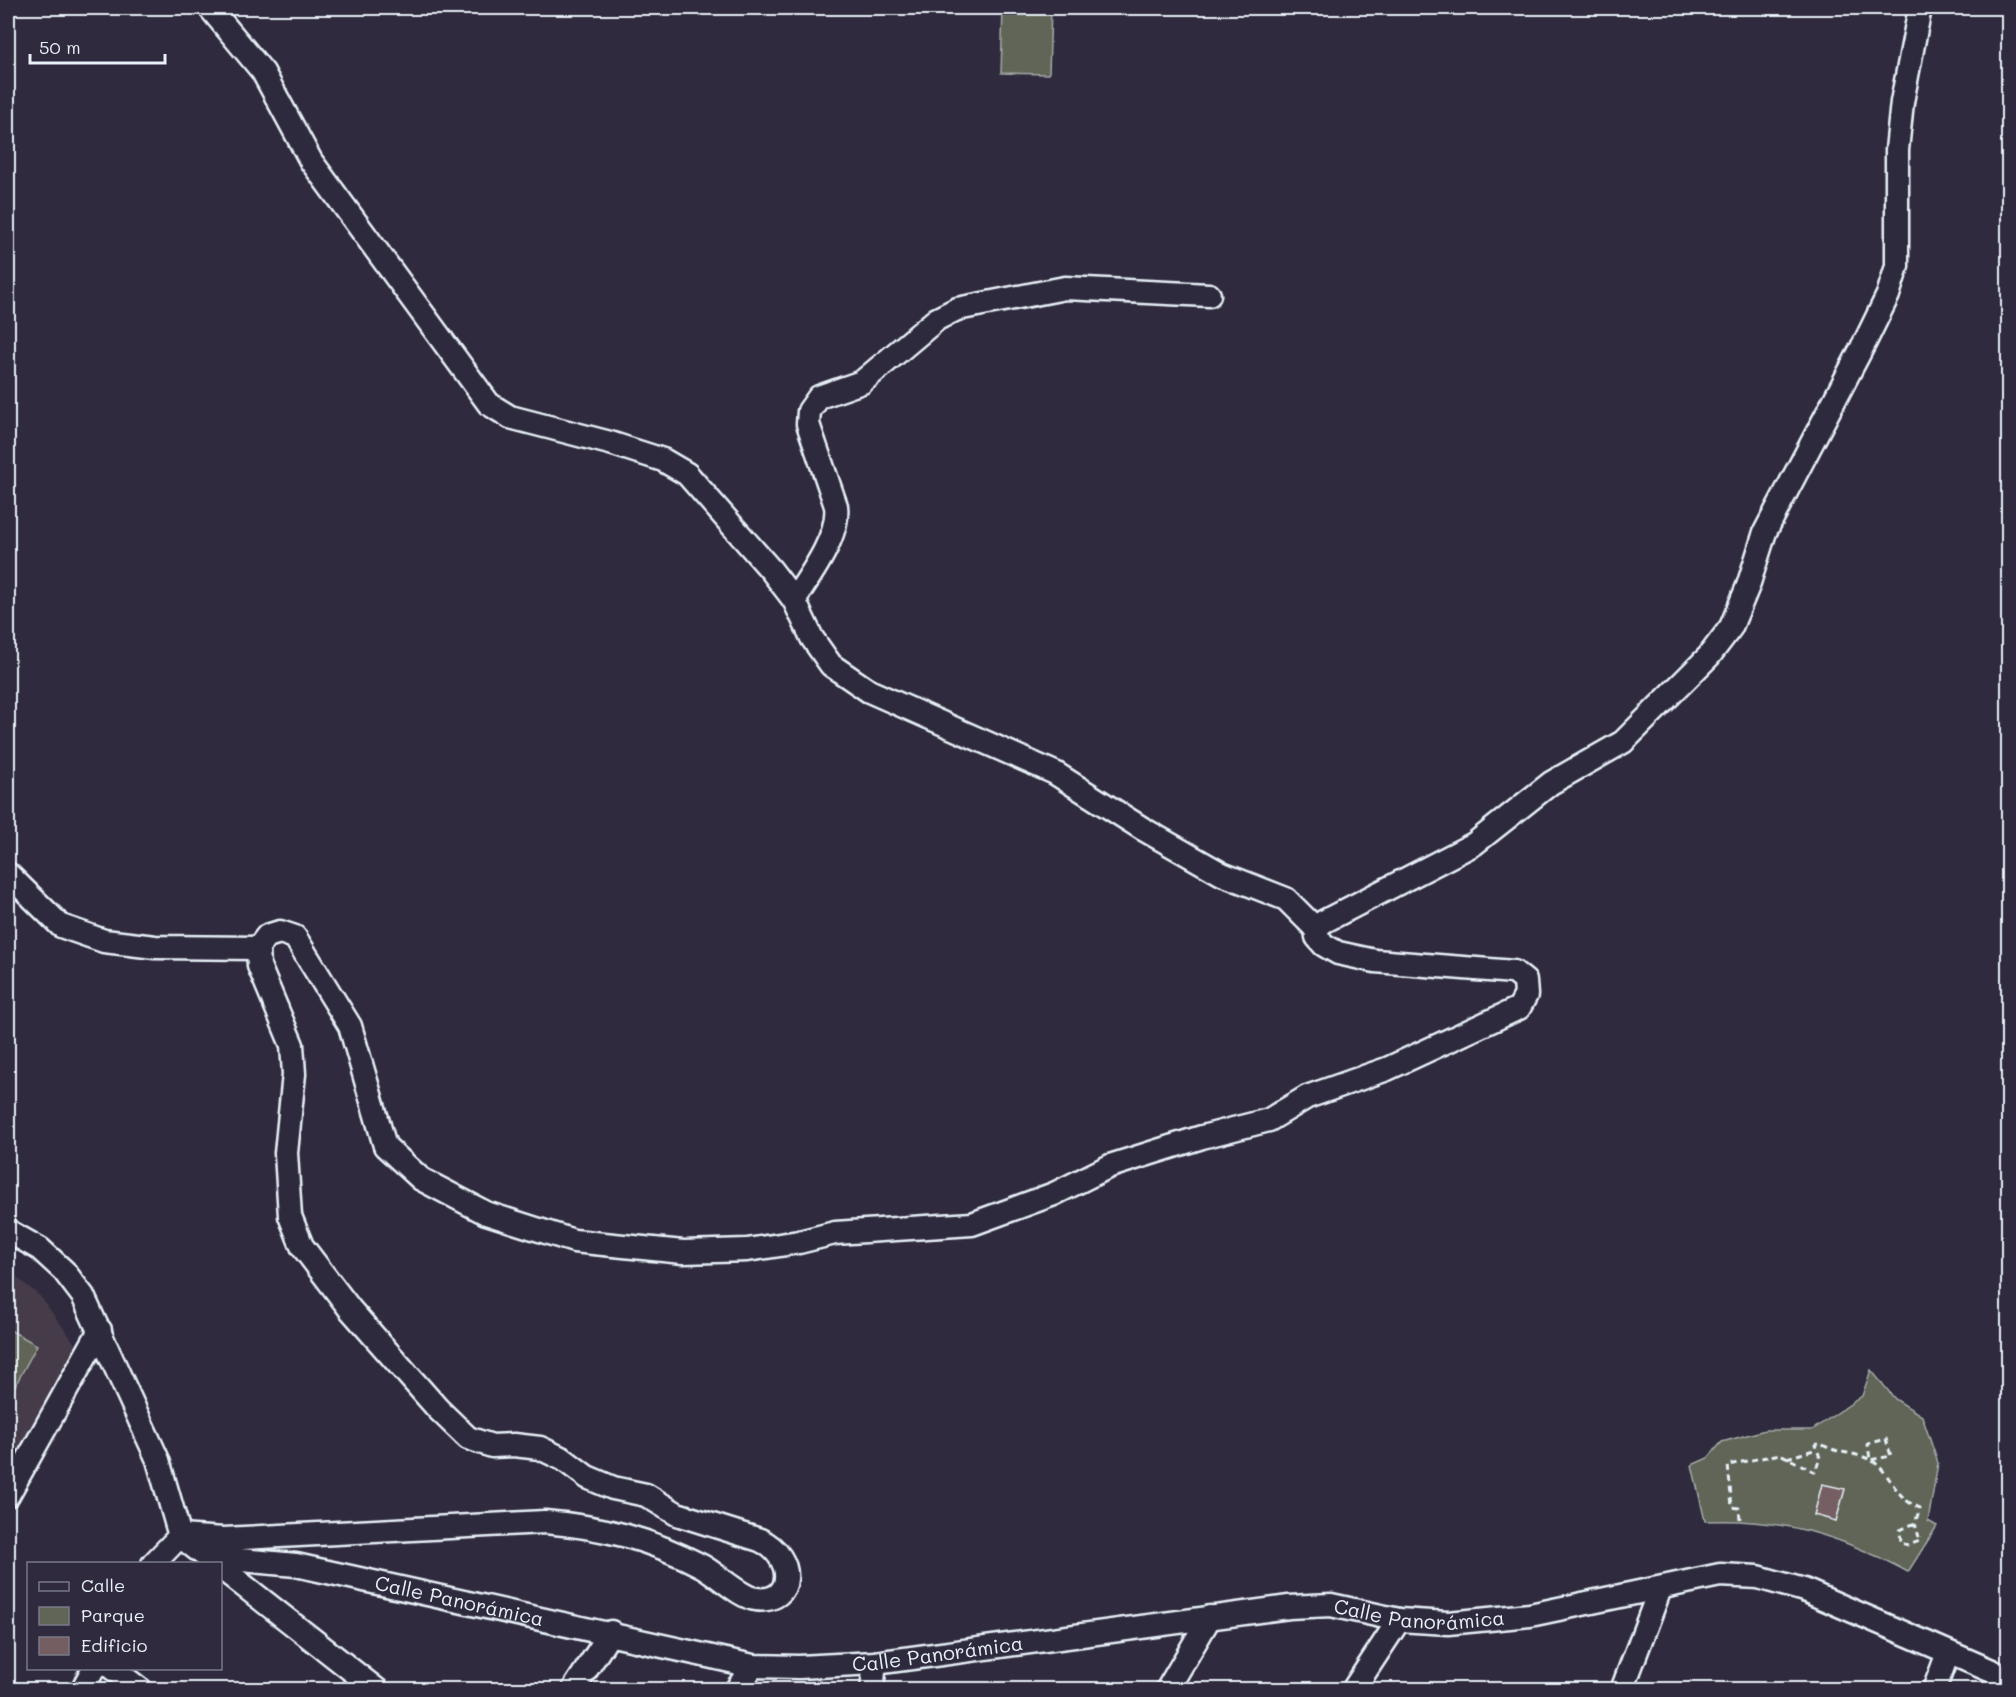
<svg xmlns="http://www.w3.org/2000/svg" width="2016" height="1697" font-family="Mali,sans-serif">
<rect width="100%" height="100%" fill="#2f2a3d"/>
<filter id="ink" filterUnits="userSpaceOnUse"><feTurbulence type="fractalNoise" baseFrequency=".0167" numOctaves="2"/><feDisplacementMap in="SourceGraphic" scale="12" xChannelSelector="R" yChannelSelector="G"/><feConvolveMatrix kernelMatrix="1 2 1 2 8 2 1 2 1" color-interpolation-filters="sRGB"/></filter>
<g filter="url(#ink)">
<path fill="#443a48" d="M8,1270L40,1296L74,1342L76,1351L8,1471Z
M763,1682L845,1683L854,1689H752Z"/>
<path fill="#606558" stroke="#a4aba8" stroke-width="1.5" d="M1003,8H1051L1049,74L1001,73Z
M8,1329L37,1345L8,1399Z
M1871,1370L1895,1399L1922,1416L1938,1463L1928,1521L1937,1526L1908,1572C1839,1535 1784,1518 1705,1521L1692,1465L1708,1458L1722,1442L1765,1430H1812L1862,1396Z"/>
<path fill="#745e62" stroke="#e8f1f8" stroke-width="1.5" d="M1822,1484L1845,1489L1836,1521L1814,1515Z"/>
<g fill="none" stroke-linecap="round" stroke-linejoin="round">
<g stroke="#e8f1f8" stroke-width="27">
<g id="minor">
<path d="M210,8L263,72L311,161L489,404L510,417L610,443L663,460L687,474L771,570L794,600L812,638L831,665L869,691L1055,773L1143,829L1222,874L1286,899L1316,929"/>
<path d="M794,600C810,576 840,535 836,506L808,424L809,411L819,397L862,382L937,319L957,309L1065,288L1209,295"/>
<path d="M8,874L61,926L104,941L155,947L258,948"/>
<path id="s1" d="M8,1231L40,1249L64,1271L83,1296L158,1460L180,1536L207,1557L296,1565L753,1666L799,1667L875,1663L1289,1607L1331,1605L1399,1620L1448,1623L1530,1615L1720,1575L1758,1577L1804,1590L2008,1678"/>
<path d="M8,1495L100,1330"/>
<path d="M153,1564L180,1536L224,1539L545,1522C603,1527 650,1539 702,1566C717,1574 741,1598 756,1599C795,1604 796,1557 760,1540L677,1514L646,1495L613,1488L587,1477L563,1459L540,1448L514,1445L492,1446L468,1438L438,1409L350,1309L302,1246L290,1216L286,1153L294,1074L292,1045L259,966L258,948L267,936L280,932L295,937L350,1026L385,1146L421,1179L486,1213L574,1241L683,1252L747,1250L799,1242L835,1233L972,1224L1054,1194L1110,1166L1202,1137L1269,1120L1307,1097L1387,1069L1519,1008L1526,995L1525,981L1514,972L1375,961L1338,953L1324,945L1317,937L1316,929L1323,922L1474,844L1551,783L1623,742L1709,656L1731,627L1748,586L1765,532L1865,342L1888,295L1897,266V150L1902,102L1920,8"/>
<path d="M220,1567L377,1690"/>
<path d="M112,1668L141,1690"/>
<path d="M82,1690L94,1668"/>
<path d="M573,1690L611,1632"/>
<path d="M736,1690L753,1666"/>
<path d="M872,1690L875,1663"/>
<path d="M1167,1690L1210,1617"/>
<path d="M1353,1690L1399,1620"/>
<path d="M1622,1690L1660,1589"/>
<path d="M1934,1690L1948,1653"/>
</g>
</g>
<path stroke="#e8f1f8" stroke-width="3" stroke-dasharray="6 4.5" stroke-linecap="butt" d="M1886,1439L1891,1456L1870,1460L1868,1444Z
M1787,1458L1817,1449
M1740,1519L1739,1508L1732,1507L1728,1465L1780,1454L1815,1472L1820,1458L1816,1445L1820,1443C1836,1455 1857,1451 1874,1462C1893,1476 1894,1498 1920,1508L1915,1523L1900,1530L1901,1543L1908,1545L1920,1541L1915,1523"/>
<use href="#minor" stroke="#2f2a3d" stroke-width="22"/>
</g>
</g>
<g text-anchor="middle" stroke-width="4.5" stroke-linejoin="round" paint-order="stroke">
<g font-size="20" fill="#e8f1f8" stroke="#2f2a3d">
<text dy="7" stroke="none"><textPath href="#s1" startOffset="651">Calle Panorámica</textPath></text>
<text dy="7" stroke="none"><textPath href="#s1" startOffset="1623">Calle Panorámica</textPath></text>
<text dy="7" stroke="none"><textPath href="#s1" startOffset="1137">Calle Panorámica</textPath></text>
</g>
</g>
<rect width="2016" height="1697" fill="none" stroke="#2f2a3d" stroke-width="30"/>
<rect x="15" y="15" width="1986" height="1667" fill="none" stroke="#e8f1f8" stroke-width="2" filter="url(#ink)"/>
<rect x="27" y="1562" width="195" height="108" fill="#2f2a3d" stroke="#797a88" stroke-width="1.5"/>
<rect x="39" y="1582" width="30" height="9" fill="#2f2a3d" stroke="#797a88" stroke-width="1.5"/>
<text x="81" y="1592" font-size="18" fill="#e8f1f8">Calle</text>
<rect x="39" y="1607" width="30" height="18" fill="#606558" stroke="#797a88" stroke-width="1.5"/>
<text x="81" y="1622" font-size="18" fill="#e8f1f8">Parque</text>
<rect x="39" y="1637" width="30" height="18" fill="#745e62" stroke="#797a88" stroke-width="1.5"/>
<text x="81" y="1652" font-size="18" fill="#e8f1f8">Edificio</text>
<path d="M30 54v9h135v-9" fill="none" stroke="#e8f1f8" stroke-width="3"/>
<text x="39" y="54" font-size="18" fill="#e8f1f8" stroke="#2f2a3d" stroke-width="4.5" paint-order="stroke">50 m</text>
</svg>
